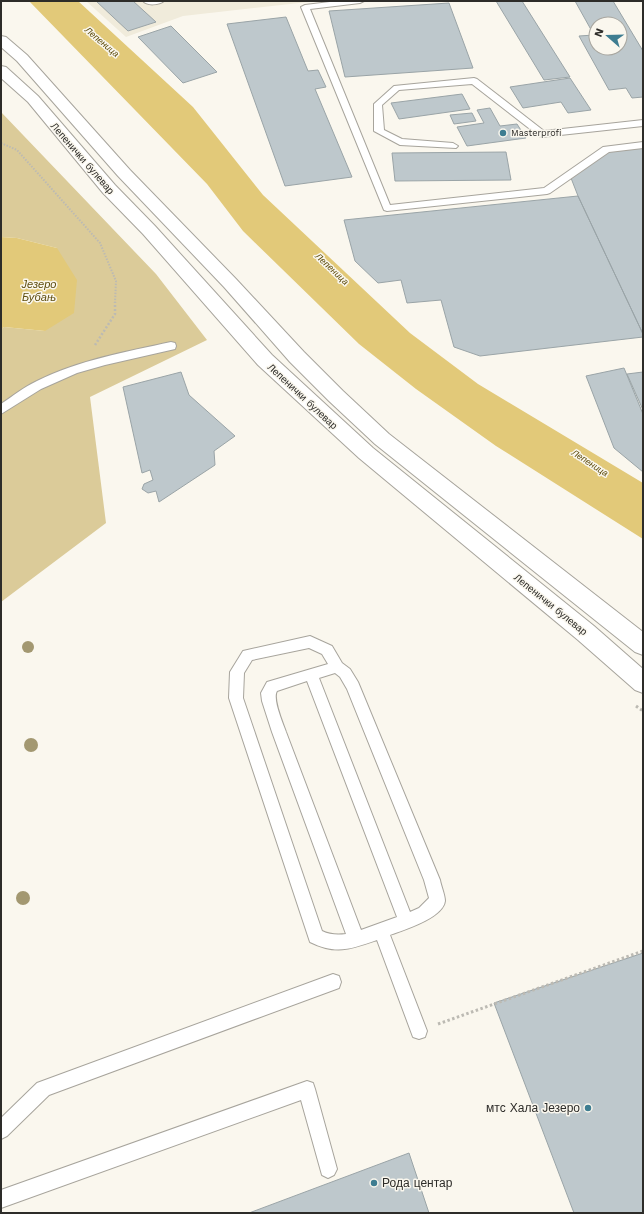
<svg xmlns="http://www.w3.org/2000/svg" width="644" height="1214" font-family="'Work Sans',sans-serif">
<rect width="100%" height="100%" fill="#faf7ee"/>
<path fill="#f0ebdb" d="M86,1H317L183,16L126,37Z"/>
<path fill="#dbcb99" d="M1,112L156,274L207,340L90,397L106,523L1,602V329L4,327L45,331L57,248L17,238L1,237Z"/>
<path fill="#e2c979" d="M29,1H78L193,107L263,195L410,333L478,384L643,483V539L496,446L416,389L359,344L243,231L207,184Z
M1,237L17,238L57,248L77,280L74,313L45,331L4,327L1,329Z"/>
<path fill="#bec8cc" stroke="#9aa4a7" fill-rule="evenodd" d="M96,1H133L156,22L128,31Z
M496,1H522L570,77L544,80Z
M575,1H613L643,51V97L632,98L626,88L609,90L579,36L594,35ZM596,24H620V48H596Z
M449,3L473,68L345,77L329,11Z
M286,17L308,71L318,70L326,87L315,89L352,177L285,186L227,24Z
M171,26L217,72L183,83L138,37Z
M570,78L591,110L568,113L561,102L523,108L510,87Z
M462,94L470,109L399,119L391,103Z
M490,108L500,126L517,124L526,138L467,146L457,127L484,123L477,110Z
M472,113L476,121L454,124L450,115Z
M643,148V334L578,196L571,178L604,152Z
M506,152L511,180L395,181L392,153Z
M578,196L643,334V337L480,356L454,347L441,300L407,303L401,280L378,283L355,261L344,220Z
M624,368L643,414V472L614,448L586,376Z
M181,372L189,395L235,436L214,451L215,465L159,502L156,491L148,493L142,489L144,484L153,480L150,470L142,473L123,387Z
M643,372V410L627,374Z
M643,953V1213H574L494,1003Z
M409,1153L429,1213H249Z"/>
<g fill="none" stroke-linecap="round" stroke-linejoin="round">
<g stroke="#a7a49c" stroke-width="2">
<path id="service" d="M143,1H164C159,5 147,6 143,1Z
M338,1H364L360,3L310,9L390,205L544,188L603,147L643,142V148L609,152L550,193L547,194L387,211L384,210L301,7L305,5Z
M474,78L477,79L544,131L643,120V126L542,137L539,136L472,84L399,90L382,105L384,130L402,139L453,143L458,146L456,148L400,145L374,131V104L394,86Z
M171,342L175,343L176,346L175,349L105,365L77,373L41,389L1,414V404C13,396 24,387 37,381C79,360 126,352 171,342Z
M310,636L332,646L342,663L350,669L358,682L440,880C441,886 445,895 445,901C443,918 404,930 390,935L427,1031L425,1037L419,1039L413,1037L377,940C351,949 336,955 310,942L229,698L230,672L243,651ZM309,648L322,654L328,664L267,682L261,693L262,701L272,732L346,934C338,935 330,935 322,931L243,698L244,673L252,660ZM335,673L340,677L347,689L424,880L429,898L419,908L410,912L319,678ZM307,681L397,917L361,930L286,732C283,723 272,699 277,691Z
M333,974L339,976L341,982L339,988L49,1095L7,1136L1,1139V1118L37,1083Z
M307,1081L313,1083L315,1089L337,1169L334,1175L328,1178L322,1175L301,1100L1,1208V1190Z"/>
</g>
<g stroke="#a7a49c" stroke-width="2">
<path id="secondary" d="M1,36L6,37L27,55L130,170L236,279L304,352L343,391L389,434L643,632V655L635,652L375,444L329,401L290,362L224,287L118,176L17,61L1,47Z
M1,66L6,67L38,96L115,185L155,226L272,355L373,448L594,626L643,669V693L635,690L578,640L359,458L258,365L143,234L103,193L28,102L1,78Z"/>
</g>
<path stroke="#bcbab3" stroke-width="2" stroke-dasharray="1.5 1.5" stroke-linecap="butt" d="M1,143L17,150L100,243L116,281L115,303"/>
<path stroke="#bcbab3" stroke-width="2.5" stroke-dasharray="2 2" stroke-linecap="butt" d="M95,345L115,314V302"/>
<path stroke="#bcbab3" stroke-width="3" stroke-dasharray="2.5 2.5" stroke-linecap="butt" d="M636,706L643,711
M438,1024L643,951"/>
<use href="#service" fill="#fff" fill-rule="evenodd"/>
<use href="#secondary" fill="#fff" fill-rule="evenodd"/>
</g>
<g fill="#a39871">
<circle cx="28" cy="647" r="6"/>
<circle cx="31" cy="745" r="7"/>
<circle cx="23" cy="898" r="7"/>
</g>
<g fill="#3e7d91" stroke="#faf7ee" stroke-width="1.5">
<circle cx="503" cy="133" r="4"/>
<circle cx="588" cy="1108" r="4"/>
<circle cx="374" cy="1183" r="4"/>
</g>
<g text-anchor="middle" stroke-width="3" stroke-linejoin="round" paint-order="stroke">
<g font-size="9" font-style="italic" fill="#5e4d0e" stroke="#faf7ee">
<text transform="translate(102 42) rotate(40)" y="3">Лепеница</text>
<text transform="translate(332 269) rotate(43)" y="3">Лепеница</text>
<text transform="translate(590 463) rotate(33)" y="3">Лепеница</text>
</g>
<g font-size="9" fill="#2d2c29" stroke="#faf7ee" text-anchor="start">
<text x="511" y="136">Masterprofi</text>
</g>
<g font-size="10" fill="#2d2c29" stroke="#faf7ee">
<text transform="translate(83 158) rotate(49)" y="4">Лепенички булевар</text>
<text transform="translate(303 396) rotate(43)" y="4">Лепенички булевар</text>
<text transform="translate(551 604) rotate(39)" y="4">Лепенички булевар</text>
</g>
<g font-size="11" font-style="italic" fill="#5e4d0e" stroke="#faf7ee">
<text x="39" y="288">Језеро<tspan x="39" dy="13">Бубањ</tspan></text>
</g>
<g font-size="12" fill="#2d2c29" stroke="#faf7ee" text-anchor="end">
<text x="580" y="1112">мтс Хала Језеро</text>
<text x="382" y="1187" text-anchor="start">Рода центар</text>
</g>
</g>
<rect width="644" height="1214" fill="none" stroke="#2d2c29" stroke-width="4"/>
<g transform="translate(608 36) rotate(290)"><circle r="19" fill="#faf7ee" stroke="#a8a69f"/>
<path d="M0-3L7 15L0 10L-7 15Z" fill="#3e7d91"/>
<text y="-6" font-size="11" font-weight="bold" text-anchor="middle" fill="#2d2c29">N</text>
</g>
</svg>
